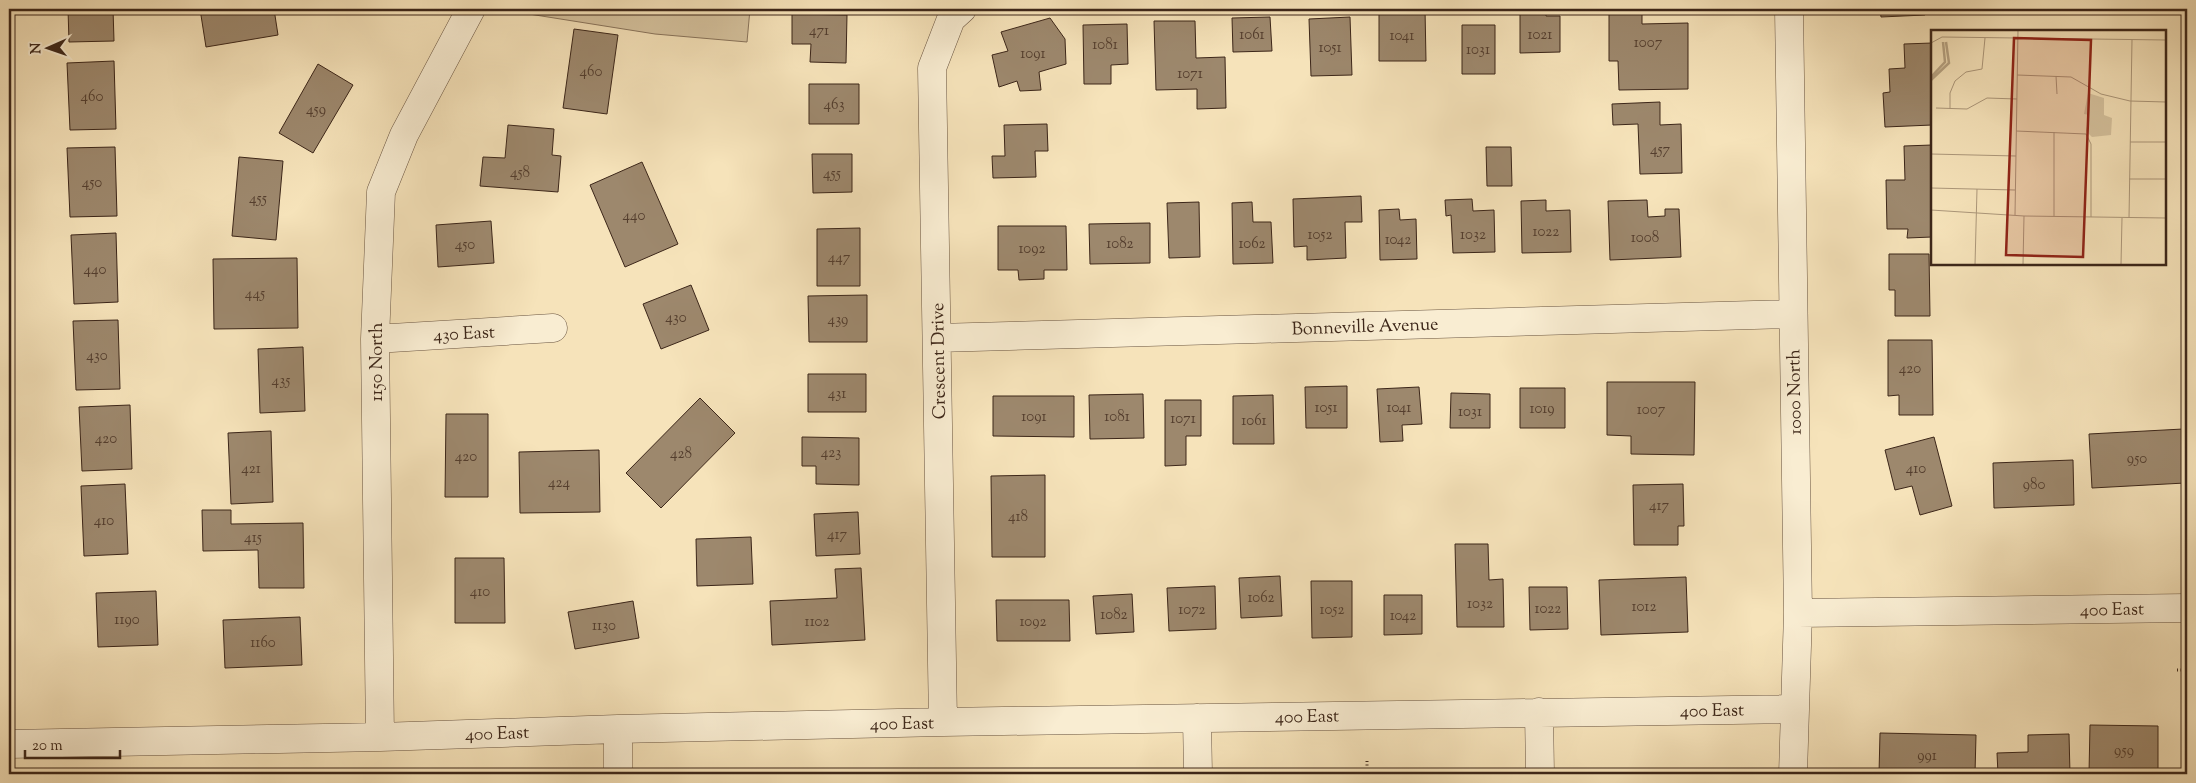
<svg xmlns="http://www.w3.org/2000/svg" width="2196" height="783" font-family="'Sorts Mill Goudy',serif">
<rect width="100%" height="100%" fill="#f6e3ba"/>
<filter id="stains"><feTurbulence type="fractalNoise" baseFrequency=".004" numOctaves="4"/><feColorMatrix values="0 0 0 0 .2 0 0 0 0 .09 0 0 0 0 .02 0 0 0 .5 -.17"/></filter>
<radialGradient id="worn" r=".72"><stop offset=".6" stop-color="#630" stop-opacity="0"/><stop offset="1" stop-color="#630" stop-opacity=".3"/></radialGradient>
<path fill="#d6c39f" stroke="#89745c" d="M532,9H750L747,42L655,34L529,14Z"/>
<path fill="#9d886d" stroke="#3c2619" d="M68,9H113L114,41L69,42Z
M200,9H274L278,35L206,47Z
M1379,9H1425L1426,61H1379Z
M1520,9H1546V16H1560V52L1520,53Z
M1609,9H1642V24L1688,23V89L1619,90L1618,61H1609Z
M1880,9H1925V15L1881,17Z
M792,14L847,15L846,63L810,62L811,44H792Z
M1270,17L1272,51L1233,52L1232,18Z
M1350,17L1352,75L1311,76L1309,19Z
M1050,18L1065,39L1066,64L1039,72L1041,90L1020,91L1017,81L999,87L992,55L1008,51L1001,32Z
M1154,21H1195L1196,58L1225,57L1226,108L1197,109V89L1156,90Z
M1127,24L1128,64L1111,65V84H1084L1083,25Z
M1462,25H1495V74H1462Z
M574,29L618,35L607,114L563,108Z
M1932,43V125L1885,127L1883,93L1890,92L1889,69L1905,68L1904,44Z
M114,61L116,129L70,130L67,63Z
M318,64L353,85L313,153L279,133Z
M809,84H859V124H809Z
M1660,102V125L1681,124L1682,173L1640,174L1638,124L1613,125L1612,104Z
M1047,124L1048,151H1035L1036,177L993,178L992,156H1005L1004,125Z
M508,125L554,129L552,155L561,156L558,192L480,186L483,157L505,158Z
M1932,145V237L1907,238L1908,229H1887L1886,180H1905L1904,146Z
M115,147L117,216L70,217L67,148Z
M1486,147H1511L1512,186H1487Z
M812,154H852V192L813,193Z
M239,157L283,161L276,240L232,236Z
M642,162L678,244L625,267L590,185Z
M1361,196L1362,222H1345L1346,258L1307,260V246L1294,247L1293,199Z
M1472,199L1473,211L1494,210L1495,252L1453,253L1451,215L1446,216L1445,200Z
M1546,200V211L1570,210L1571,252L1522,253L1521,201Z
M1647,200L1648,217L1665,216V209H1679L1681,257L1610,260L1608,201Z
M1199,202L1200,257L1169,258L1167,203Z
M1252,202L1253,222H1271L1273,263L1233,264L1232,203Z
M1399,209L1400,220L1416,219L1417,259L1380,260L1379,210Z
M491,221L494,263L438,267L436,225Z
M1150,223V263L1090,264L1089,224Z
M998,226H1066L1067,270H1044V279L1019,280L1018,270H998Z
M860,228V286H817V229Z
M116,233L118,302L74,304L71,235Z
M1889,254H1929L1930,316H1895V290H1889Z
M297,258L298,328L214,329L213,259Z
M691,285L709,330L661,349L643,304Z
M867,295V342H809L808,296Z
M118,320L120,389L76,390L73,321Z
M1888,340H1932L1933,415H1899V395L1888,396Z
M303,347L305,411L260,413L258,349Z
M808,374H866V412H808Z
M1607,382H1695L1694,455L1631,454V436L1607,435Z
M1347,386V428H1306L1305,387Z
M1419,387L1422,424L1402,425L1403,441L1380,442L1377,389Z
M1520,388H1565V428H1520Z
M1451,393L1490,394V428H1450Z
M1143,394L1144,438L1090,439L1089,395Z
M1273,395L1274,444H1233V396Z
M993,396H1074V437L993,436Z
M700,398L735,433L661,508L626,473Z
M1165,400H1201V436H1186V465L1165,466Z
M130,405L132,469L82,471L79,407Z
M446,414H488V497H445Z
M2183,429L2185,483L2092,488L2089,434Z
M271,431L273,502L231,504L228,433Z
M802,437L859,438V485L816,484V466H802Z
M1934,437L1952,506L1920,515L1912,486L1895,490L1885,450Z
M599,450L600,512L520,513L519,452Z
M2073,460L2074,505L1994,508L1993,463Z
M1045,475V557H992L991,476Z
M125,484L128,554L84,556L81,486Z
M1683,484L1684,526H1678V545H1634L1633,485Z
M202,510H231V524L303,523L304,588H259L258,550L203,551Z
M858,512L860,554L816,556L814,514Z
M751,537L753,584L697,586L696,539Z
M1455,544H1488L1489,580L1503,579L1504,627H1457Z
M455,558H504L505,623H455Z
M861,568L865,640L772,645L770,601L837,598L835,569Z
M1280,576L1282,616L1241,618L1239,578Z
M1686,577L1688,632L1601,635L1599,580Z
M1311,581H1352V637L1312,638Z
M1215,586L1216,629L1169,631L1167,588Z
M1529,587H1567L1568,629L1530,630Z
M156,591L158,645L98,647L96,593Z
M1132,594L1134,632L1096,634L1093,596Z
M1384,595H1422V634L1384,635Z
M996,600H1069L1070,641H997Z
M633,601L639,638L575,649L568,612Z
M300,617L302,665L225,668L223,620Z
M2090,725L2158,726V774H2089Z
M1880,733L1976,735L1975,774H1879Z
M2069,734L2070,774H1998L1997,753L2028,752V735Z"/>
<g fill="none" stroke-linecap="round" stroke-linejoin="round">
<g stroke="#6a5541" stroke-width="29">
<path id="minor" d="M1789,9L1798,613L1793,774
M937,338L1793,314
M375,339L553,328
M1798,613L2187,608
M1539,712L1540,774
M1197,718L1198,774
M943,722L932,68L951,19L962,9
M618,729V774
M380,737L375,339L381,192L404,135L471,9
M9,744L380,737L618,729L943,722L1795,709"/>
</g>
<path stroke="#3c2619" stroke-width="3" stroke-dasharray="1 2.5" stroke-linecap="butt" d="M2177,670H2187
M1367,761V774"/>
<use href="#minor" stroke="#f9edd2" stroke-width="28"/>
</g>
<g text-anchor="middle" stroke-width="4" stroke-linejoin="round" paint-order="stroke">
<g font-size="15" fill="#543e2e">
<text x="819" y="35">471</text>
<text x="1252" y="39">1061</text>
<text x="1540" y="39">1021</text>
<text x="1402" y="40">1041</text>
<text x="1648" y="47">1007</text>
<text x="1105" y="49">1081</text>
<text x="1330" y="52">1051</text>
<text x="1478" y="54">1031</text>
<text x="1033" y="58">1091</text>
<text x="591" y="76">460</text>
<text x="1190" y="78">1071</text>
<text x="92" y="101">460</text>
<text x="834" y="109">463</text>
<text x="316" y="114">459</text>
<text x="1660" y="154">457</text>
<text x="520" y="177">458</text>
<text x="832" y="178">455</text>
<text x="92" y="187">450</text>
<text x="258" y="203">455</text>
<text x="634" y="220">440</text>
<text x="1546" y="236">1022</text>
<text x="1320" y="239">1052</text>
<text x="1473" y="239">1032</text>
<text x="1645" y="242">1008</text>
<text x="1398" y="244">1042</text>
<text x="1120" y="248">1082</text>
<text x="1252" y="248">1062</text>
<text x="465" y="249">450</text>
<text x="1032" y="253">1092</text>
<text x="839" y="262">447</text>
<text x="95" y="274">440</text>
<text x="255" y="298">445</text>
<text x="676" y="322">430</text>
<text x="838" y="324">439</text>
<text x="97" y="360">430</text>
<text x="1910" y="373">420</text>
<text x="281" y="385">435</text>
<text x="837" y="398">431</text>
<text x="1326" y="412">1051</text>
<text x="1399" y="412">1041</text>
<text x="1542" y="413">1019</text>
<text x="1651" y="414">1007</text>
<text x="1470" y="416">1031</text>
<text x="1034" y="421">1091</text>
<text x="1117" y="421">1081</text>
<text x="1183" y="423">1071</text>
<text x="1254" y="425">1061</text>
<text x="106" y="443">420</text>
<text x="831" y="457">423</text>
<text x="681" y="458">428</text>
<text x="466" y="461">420</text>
<text x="2137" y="463">950</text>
<text x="251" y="473">421</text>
<text x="1916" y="473">410</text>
<text x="559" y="487">424</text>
<text x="2034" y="489">980</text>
<text x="1659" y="510">417</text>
<text x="1018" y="521">418</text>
<text x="104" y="525">410</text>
<text x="837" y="539">417</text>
<text x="253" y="542">415</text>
<text x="480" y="596">410</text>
<text x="1261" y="602">1062</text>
<text x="1480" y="608">1032</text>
<text x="1644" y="611">1012</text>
<text x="1548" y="613">1022</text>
<text x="1192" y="614">1072</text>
<text x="1332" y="614">1052</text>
<text x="1114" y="619">1082</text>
<text x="1403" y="620">1042</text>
<text x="127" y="624">1190</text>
<text x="817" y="626">1102</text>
<text x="1033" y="626">1092</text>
<text x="604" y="630">1130</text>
<text x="263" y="647">1160</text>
<text x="2124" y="755">959</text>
<text x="1927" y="760">991</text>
</g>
<g font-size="18" fill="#3c2619" stroke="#f9edd2">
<text transform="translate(1365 326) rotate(-2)" y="6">Bonneville Avenue</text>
<text transform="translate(464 333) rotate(-3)" y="6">430 East</text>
<text transform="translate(938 361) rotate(-91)" y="6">Crescent Drive</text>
<text transform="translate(376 362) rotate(-90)" y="6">1150 North</text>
<text transform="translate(1794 392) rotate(-91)" y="6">1000 North</text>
<text transform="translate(2112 609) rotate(-1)" y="6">400 East</text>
<text transform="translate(1712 710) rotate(-1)" y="6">400 East</text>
<text transform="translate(1307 716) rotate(-1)" y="6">400 East</text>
<text transform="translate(902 723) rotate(-1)" y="6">400 East</text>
<text transform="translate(497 733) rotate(-2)" y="6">400 East</text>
</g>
</g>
<g transform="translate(1931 30)">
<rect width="235" height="235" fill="#f6e3ba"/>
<path d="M157,63L173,68V85L181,88L180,105L161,107L155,101L158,85L153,84Z" fill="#d6c39f"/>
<path fill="none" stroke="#b7a383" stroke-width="2.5" d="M0,47L14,32L12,12M0,50L18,33L15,12"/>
<path fill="none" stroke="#ac977a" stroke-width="1" d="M0,13L11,7L235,10M86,45L140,47L170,64L199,71L235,72M125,46L126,64M5,78L36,79L56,68L86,69M19,79V63L24,51L35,42L51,39L54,8M85,101L155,104L160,114V187M199,112H235M0,124L85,126M198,149H235M0,158L84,160M0,180L93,186L235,188M84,185L87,0M123,186V102M198,188L201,10M44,235L46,159M92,235L93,186M190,235L191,188"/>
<path fill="#8f2418" fill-opacity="0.15" stroke="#8f2418" stroke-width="2.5" d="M83,8L160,10L152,227L75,225Z"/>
<rect width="235" height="235" fill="none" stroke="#3c2619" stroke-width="2.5"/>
</g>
<rect width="2196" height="783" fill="none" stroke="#f6e3ba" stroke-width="30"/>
<rect x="10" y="10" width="2176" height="763" fill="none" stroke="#3c2619" stroke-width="2.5"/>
<rect x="15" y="15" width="2166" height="753" fill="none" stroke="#3c2619"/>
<g transform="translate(48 48) rotate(268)" stroke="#f9edd2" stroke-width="4" paint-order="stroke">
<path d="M0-4L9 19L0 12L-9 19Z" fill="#3c2619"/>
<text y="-8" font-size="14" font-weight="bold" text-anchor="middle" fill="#3c2619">N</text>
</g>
<path d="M25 750v8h95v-8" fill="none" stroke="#3c2619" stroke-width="2.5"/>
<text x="32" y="750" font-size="15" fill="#3c2619" stroke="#f9edd2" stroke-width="4" paint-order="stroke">20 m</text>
<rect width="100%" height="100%" filter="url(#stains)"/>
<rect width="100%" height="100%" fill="url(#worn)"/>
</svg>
